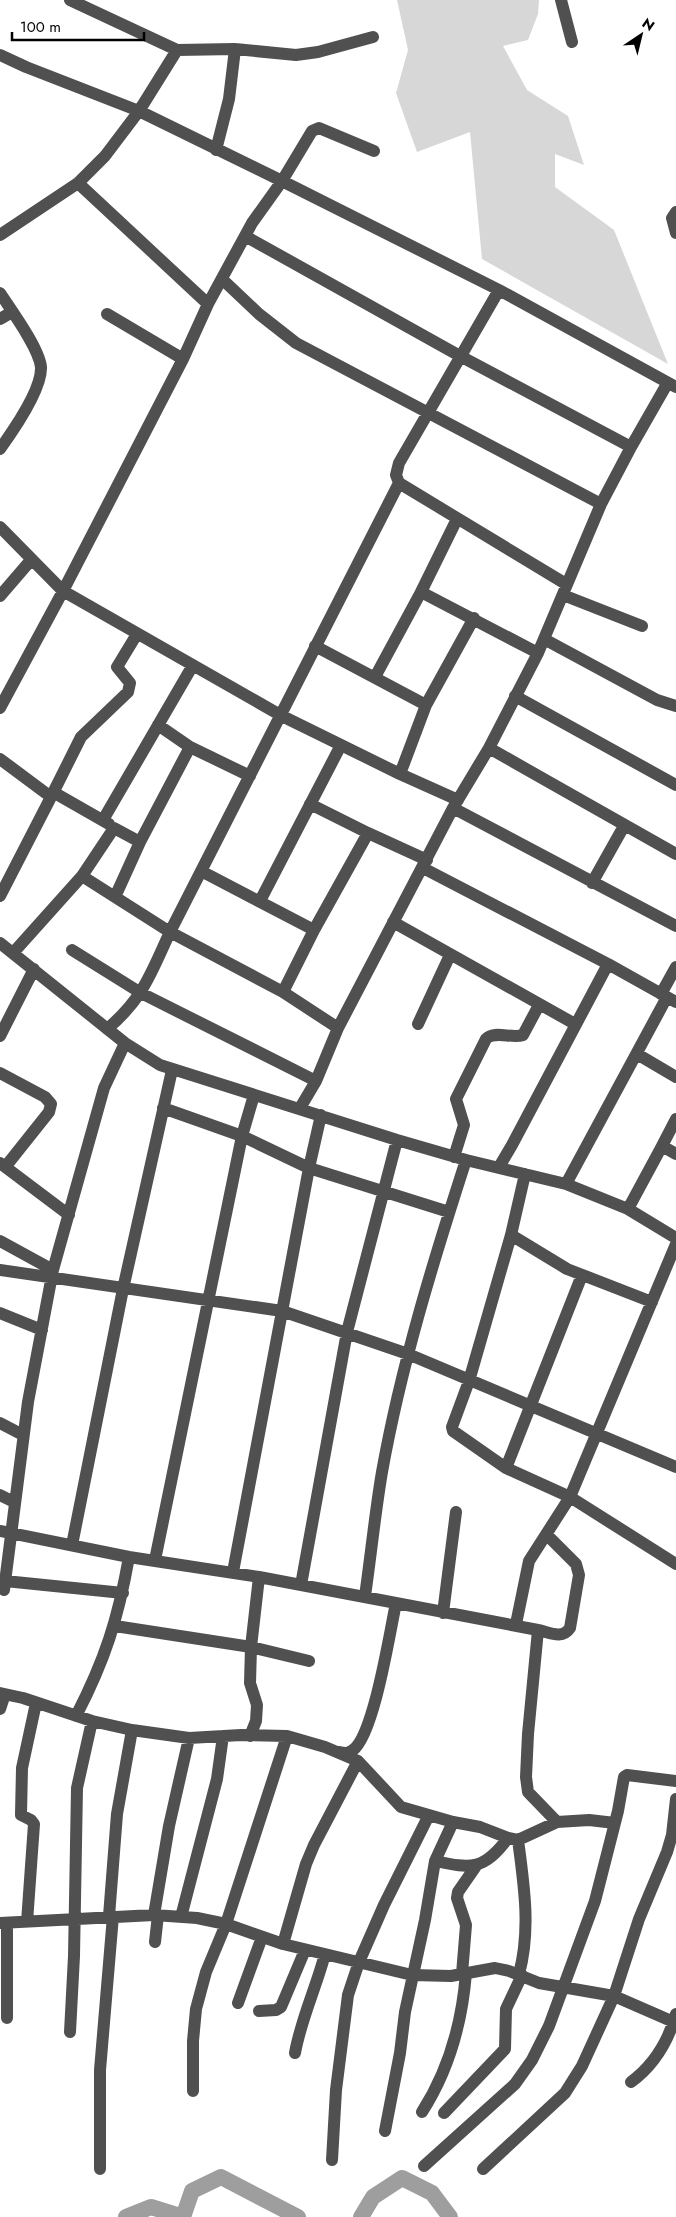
<svg xmlns="http://www.w3.org/2000/svg" width="676" height="2217" font-family="Jost,sans-serif">
<rect width="100%" height="100%" fill="#fff"/>
<path fill="#d7d7d7" d="M397,0H539L538,14L528,40L503,46L527,90L568,116L584,165L555,154V187L614,230L668,364L482,259L470,132L417,152L396,93L408,50Z"/>
<g fill="none" stroke-linecap="round" stroke-linejoin="round">
<path stroke="#9e9e9e" stroke-width="16" d="M126,2217L151,2207L183,2217L192,2191L221,2177L298,2217
M361,2217L373,2197L402,2178L432,2193L450,2217"/>
<path stroke="#505050" stroke-width="12" d="M561,0L572,42
M177,50L235,49L296,55L318,52L373,37
M0,55L26,67L139,111L282,181L499,290L676,387
M216,150L229,99L235,49
M78,183L208,304
M676,212L672,218L676,233
M0,235L78,183L105,156L139,111L177,50L70,0
M245,236L460,356L631,447
M222,279L259,314L296,343L601,504
M499,290L399,463L396,475L399,483L566,584
M0,293C11,310 39,348 41,367C42,389 13,431 0,449
M107,314L183,359
M0,319L12,312
M0,527L63,591L282,716L400,774L458,800
M421,592L457,519
M563,595L642,626
M0,596L31,560
M544,639L657,700L676,706
M315,646L426,705L474,618
M375,677L421,592L538,653
M515,696L676,785
M0,708L63,591L183,359L208,304L252,223L282,181L312,131L319,128L374,151
M158,725L190,747L250,776
M489,748L676,854
M0,759L51,797L81,737L128,692L130,683L117,667L137,634
M400,774L426,705
M53,792L109,824
M310,804L368,833L427,860
M453,808L676,926
M103,820L193,665
M423,868L608,964L676,1002
M201,871L314,930L368,833
M82,876L115,897L140,842L190,747
M592,883L624,826
M0,896L51,797
M115,897L170,932L283,992L338,1028
M260,901L341,745
M393,922L575,1024
M0,943L125,1043L160,1065L397,1140L466,1160L566,1184L628,1209L676,1238
M72,950L141,993L316,1081
M13,953L82,876L114,828L140,842
M283,992L314,930
M661,994L676,967
M418,1024L450,955
M107,1029C143,999 151,973 170,932L399,483
M0,1036L34,969
M637,1054L676,1077
M0,1073L45,1097L51,1104L49,1112L6,1166
M163,1108L242,1136L309,1168L449,1212
M300,1108L316,1081L338,1028L453,808L489,748L538,653L601,504L631,447L667,384
M676,1119L662,1146L676,1154
M454,1157L464,1125L456,1099L486,1039C494,1030 512,1039 523,1035L539,1005
M0,1163L69,1215
M499,1167L512,1145L608,964
M525,1174L511,1235L469,1381L452,1427L453,1431L506,1468L570,1497L676,1564
M566,1184L667,997
M628,1209L662,1146
M511,1235L567,1269L652,1302
M0,1241L53,1270
M0,1270L282,1311L408,1354L676,1467
M0,1313L42,1330
M0,1423L23,1435
M506,1468L582,1275
M0,1495L14,1502
M0,1531L129,1557L259,1577L538,1630
M547,1535L576,1564L579,1575L570,1628C562,1640 549,1632 538,1630L528,1734L526,1777L528,1792L557,1822
M72,1545L123,1289L172,1070
M155,1560L242,1136L254,1095
M233,1572L309,1168L321,1115
M5,1581L123,1593
M301,1585L347,1332L397,1140
M4,1590L28,1402L53,1270L104,1088L125,1043
M365,1596C371,1555 375,1513 382,1472C401,1366 433,1262 466,1160
M443,1613L456,1512
M516,1624L529,1561L570,1497L676,1244
M115,1626L251,1647L309,1661
M0,1693L23,1698L92,1721L132,1730L189,1738L241,1735L287,1736L325,1747L358,1761L401,1807L453,1822L480,1827L508,1838L518,1840L557,1822L589,1820L615,1823
M0,1693L3,1700L0,1709
M76,1716C105,1660 118,1619 129,1557
M250,1736L256,1721L257,1705L250,1683L251,1647L259,1577
M339,1752C344,1753 348,1754 353,1750C374,1735 390,1631 396,1603
M518,1840C524,1885 531,1930 519,1974
M435,1861C472,1869 484,1870 508,1838
M154,1915L169,1826L189,1738
M109,1916L117,1814L132,1730
M181,1917L217,1779L223,1736
M27,1922L34,1824L31,1820L21,1815L22,1768L36,1703
M0,1923L154,1915L197,1918L226,1924L283,1944L412,1975L451,1976L495,1968L509,1971L539,1983L614,1996L676,2023
M155,1942L158,1915
M283,1944L306,1864L314,1845L358,1761
M462,1974L466,1925L457,1898L458,1892L476,1866
M238,2003L262,1937
M259,2011L276,2010L281,2007L305,1950
M7,2018V1924
M70,2032L74,1956L77,1788L92,1721
M295,2053C301,2019 316,1988 325,1954
M631,2082C654,2065 668,2042 676,2014
M193,2091V2041L196,2009L206,1972L226,1924L287,1736
M422,2112C449,2070 462,2023 466,1973
M444,2113L505,2049L506,2009L522,1975
M385,2131L400,2053L405,2012L425,1920L435,1861L453,1822
M332,2160L336,2090L348,1995L359,1962L384,1905L429,1815
M424,2166L515,2084L532,2060L549,2026L595,1901L618,1811L624,1777L627,1775L676,1781
M100,2169V2070L113,1916
M483,2169L565,2093L582,2066L614,1996L639,1919L667,1852L672,1835L676,1799"/>
</g>
<g transform="translate(641 35) rotate(35)" stroke="#ffffff" stroke-width="4" paint-order="stroke">
<path d="M0-4L9 19L0 12L-9 19Z" fill="#000000"/>
<text y="-8" font-size="14" font-weight="bold" text-anchor="middle" fill="#000000">N</text>
</g>
<path d="M12 32v8h132v-8" fill="none" stroke="#000000" stroke-width="2.5"/>
<text x="20" y="32" font-size="15" fill="#000000" stroke="#ffffff" stroke-width="4" paint-order="stroke">100 m</text>
</svg>
